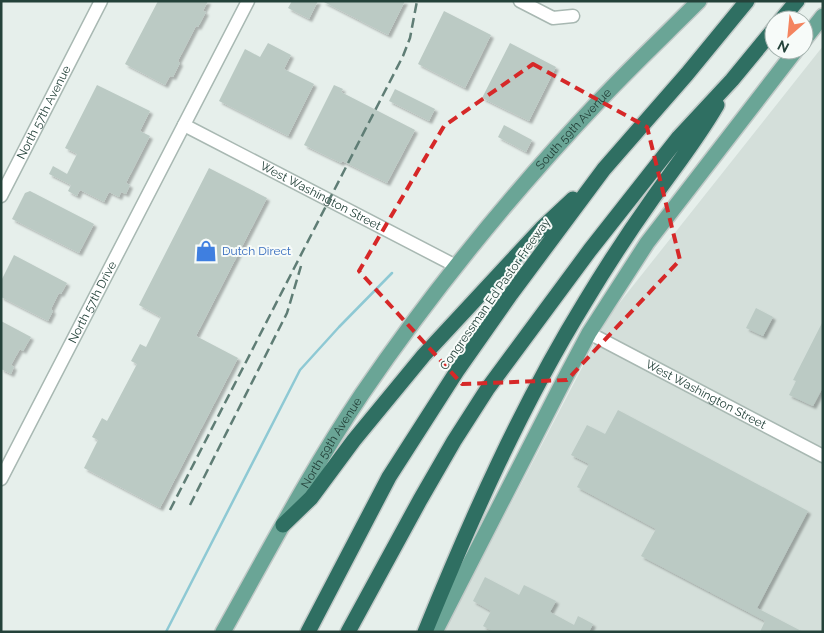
<svg xmlns="http://www.w3.org/2000/svg" width="824" height="633" font-family="Raleway,sans-serif">
<defs>
<filter id="shadow"><feDropShadow dx="3" dy="3" stdDeviation="1" flood-color="#0004"/></filter>
</defs>
<rect width="100%" height="100%" fill="#e6efeb"/>
<path fill="#d4dfda" d="M823,46V632H444L609,316Z"/>
<g fill="none" stroke-linecap="round" stroke-linejoin="round">
<path stroke="#8ec9d4" stroke-width="2.5" d="M166,632L300,370L339,327L392,273"/>
</g>
<path fill="#bbcac4" filter="url(#shadow)" d="M158,1H208L203,11L206,12L198,27L196,26L178,61L180,63L173,77L170,76L165,85L125,64Z
M292,1H318L309,19L288,8Z
M322,1H405L388,35Z
M444,11L491,35L465,88L418,64Z
M268,43L291,55L284,69L314,84L288,136L219,101L245,49L260,57Z
M510,43L556,67L529,121L482,98Z
M97,85L150,111L140,131L150,136L126,183L130,185L126,194L121,192L119,197L109,192L104,202L80,190L77,196L68,191L71,185L49,174L53,166L67,174L77,154L65,148Z
M334,85L343,89L341,92L415,130L387,183L342,161L341,163L304,145Z
M395,89L435,109L429,121L389,101Z
M504,125L532,140L526,152L498,137Z
M209,168L267,198L196,336L238,358L160,508L84,468L98,440L92,437L102,418L107,421L137,364L131,361L140,344L146,347L161,317L139,305Z
M30,191L94,224L79,253L12,219L25,193Z
M14,255L67,283L61,294L59,293L51,309L53,311L48,321L1,297V281Z
M756,308L773,317L763,336L746,328Z
M1,321L31,337L23,351L20,349L11,365L14,367L11,374L1,369Z
M823,321V387L813,406L789,395L796,381L793,380Z
M618,410L808,511L757,608L803,632H760L765,621L641,556L656,529L577,487L589,464L571,455L587,425L605,434Z
M485,577L519,595L524,585L556,601L550,612L574,625L578,616L593,624L589,632H494L483,626L491,611L473,601Z"/>
<g fill="none" stroke-linecap="round" stroke-linejoin="round">
<g stroke="#a8b8b2" stroke-width="15">
<g id="minor">
<path d="M520,1L553,18L573,16"/>
<path id="s1" d="M184,125L456,266"/>
<path id="s2" d="M1,196L101,1"/>
<path id="s3" d="M589,333L823,456"/>
<path id="s4" d="M1,479L248,1"/>
</g>
</g>
<g stroke="#c2cac8" stroke-width="18">
<g id="major">
<path d="M804,40L823,16"/>
<path id="s5" d="M223,632C268,552 311,470 362,394C433,290 514,191 600,100C632,66 666,34 699,1"/>
<path d="M435,632L563,382L589,333L607,305L647,243L796,50"/>
</g>
</g>
<g stroke="#c2cac8" stroke-width="18">
<path id="highway" d="M781,20L797,1
M283,525L311,498L354,440L424,355L542,228L573,199
M308,632L389,477L457,371L511,294L604,169L687,74L747,1
M348,632L420,500L454,441L488,388L590,250L679,137L732,80L774,29
M425,632C471,519 521,406 585,302C606,267 629,232 653,198C675,167 698,138 717,105"/>
</g>
<use href="#minor" stroke="#fff" stroke-width="12"/>
<use href="#major" stroke="#6aa596" stroke-width="15"/>
<use href="#highway" stroke="#2f6f62" stroke-width="15"/>
<path stroke="#5f7d75" stroke-width="2.5" stroke-dasharray="10 5" stroke-linecap="butt" d="M190,505L287,313L301,266
M170,510L403,56L410,38L417,1"/>
</g>
<path fill="none" stroke="#d62828" stroke-width="4" stroke-dasharray="10 6" stroke-linejoin="round" d="M533,64L647,127L680,260L567,380L462,384L359,271L444,126Z"/>
<defs>
<g id="shop-bare" transform="scale(1.725)"><path d="M-5-2.5h2.3a2.7 3.5 0 0 1 5.4 0H5L5.5 6h-11ZM-1.5-2.5h3a1.5 2.3 0 0 0-3 0Z" fill="#3f7fe0" stroke="#f7fbf9" stroke-width="2.5" paint-order="stroke"/></g>
</defs>
<g fill-rule="evenodd">
<use href="#shop-bare" x="206" y="251"/>
</g>
<g text-anchor="middle" stroke-width="4" stroke-linejoin="round" paint-order="stroke">
<g font-size="12" fill="#24423a" stroke="#f7fbf9">
<text dy="4" stroke="none"><textPath href="#s2" startOffset="94">North 57th Avenue</textPath></text>
<text dy="4" stroke="none"><textPath href="#s5" startOffset="615">South 59th Avenue</textPath></text>
<text dy="4" stroke="none"><textPath href="#s1" startOffset="154">West Washington Street</textPath></text>
<text transform="translate(495 294) rotate(-55)" y="4">Congressman Ed Pastor Freeway</text>
<text dy="4" stroke="none"><textPath href="#s4" startOffset="199">North 57th Drive</textPath></text>
<text dy="4" stroke="none"><textPath href="#s3" startOffset="132">West Washington Street</textPath></text>
<text dy="4" stroke="none"><textPath href="#s5" startOffset="218">North 59th Avenue</textPath></text>
</g>
<g font-size="12" fill="#366cbe" stroke="#f7fbf9" text-anchor="start">
<text x="222" y="255">Dutch Direct</text>
</g>
</g>
<rect width="824" height="633" fill="none" stroke="#24423a" stroke-width="5"/>
<g transform="translate(789 35) rotate(207)"><circle r="24" fill="#f7fbf9" stroke="#a3b1ad"/>
<path d="M0-4L9 19L0 12L-9 19Z" fill="#f4845f"/>
<text y="-8" font-size="14" font-weight="bold" text-anchor="middle" fill="#24423a">N</text>
</g>
</svg>
